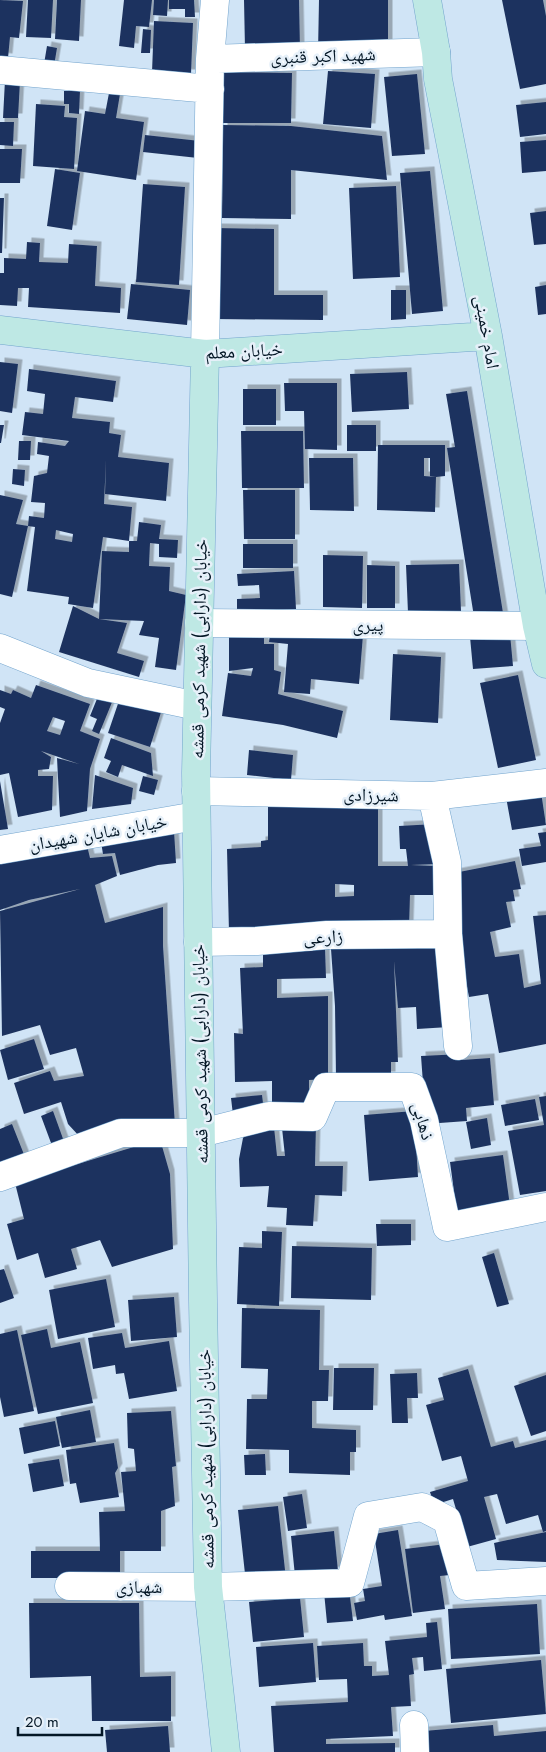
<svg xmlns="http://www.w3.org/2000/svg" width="546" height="1752" font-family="Jost,'Noto Naskh Arabic',sans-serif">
<defs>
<filter id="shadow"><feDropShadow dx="4.5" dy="-4.5" stdDeviation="0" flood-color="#0004"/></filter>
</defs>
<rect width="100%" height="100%" fill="#d0e4f6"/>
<path fill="#1f335e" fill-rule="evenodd" filter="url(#shadow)" d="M0,0L23,1L19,38L10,37L8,58L0,57Z
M28,0H53L51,38L26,37Z
M57,0H81L79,41L55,39Z
M124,0H152L149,27L136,26L134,48L119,46Z
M154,0H168L167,16L153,15Z
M169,0H194L195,17H185V9H169Z
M244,0H299L300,49H245Z
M319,0H388V52H318Z
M502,0H543L546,16V84L520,89Z
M154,21L193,23L191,74L152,72Z
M143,29L151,30L150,53H141Z
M47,46L57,48L54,66L44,64Z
M328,71L375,74L371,128L323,124Z
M223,72L292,73L291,123H222Z
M417,74L425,154L392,156L384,77Z
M5,80L20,81L18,118H3Z
M64,91H80L79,114L69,113V104H64Z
M109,93L120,94L116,118L144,122L136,180L77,171L85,111L105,114Z
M546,102V134L520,137L516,105Z
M36,104L65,106L64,117L77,118L74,169L33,166Z
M0,122H14L13,146L0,145Z
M223,125L291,126L382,136L387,180L291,170V219L222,218Z
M145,135L200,141L198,158L143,152Z
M546,140V171L522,173L520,142Z
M0,149H22L20,183H0Z
M55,169L80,173L72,230L47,226Z
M430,171L443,311L412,314L400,173Z
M143,184L185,187L179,285L136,282Z
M396,186L400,277L353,279L349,188Z
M0,198H4L2,253H0Z
M546,211V244L534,245L530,213Z
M215,228L274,229V295H323V320L214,319Z
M27,242L40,243L39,262L68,263L69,244L97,246L95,286L121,288L120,313L28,307L29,288H18L17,306L0,305V273H4V258L26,259Z
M131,284L190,290L187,325L127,319Z
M546,285V314L538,315L535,287Z
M391,290H406V319L391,320Z
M0,362L18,364L12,413L0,411Z
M29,369L116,381L113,402L75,397L72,418L110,422L109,433L121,435L118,457L169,463L166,501L105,494L106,460L104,504L132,507L129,541L103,537L93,608L68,604L69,597L27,591L35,527L28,526L29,516L44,518L45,503L31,502L34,476L47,473L49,456L37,454L38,442L65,446L69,441L22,435L25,412L43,414L45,394L27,391ZM56,530L73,534L72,542L55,539Z
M407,372L409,409L352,412L350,374Z
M284,383H337V450L305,449L304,411H285Z
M243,389H276V425H243Z
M467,391L504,619L475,623L447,448L455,447L446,394Z
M0,425H4L1,443H0Z
M347,425H376V451H347Z
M241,431H303L304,488H242Z
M19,441H31L30,460H18Z
M378,445H445V476L436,477L435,512L377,510ZM424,458H430V476L436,477L424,476Z
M309,458H353L354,511L310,510Z
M13,469L25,470L24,486L12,484Z
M243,490H295V539H244Z
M0,495L23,500L16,524L28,526L12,597L0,594Z
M139,522L161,525L159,539L178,540L177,558L159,557V544L150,543L149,566L170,567L169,591L186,595L176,670L155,667L159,638L139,635L144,621L99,619L127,623L117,653L144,661L139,677L59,652L73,606L99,619L102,551L129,552V541H137Z
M243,544H293V568H243Z
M323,555L363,556L362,608L323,607Z
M459,564L461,611L408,613L406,565Z
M367,565L395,566V608H367Z
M294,571L296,609L237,612V599L260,598L259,585L238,586L237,574Z
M271,625L363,635L359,684L311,679L310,694L284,692L288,644L269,642Z
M264,630V644H274V670L281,672L278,694L343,711L337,738L283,725L222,716L228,673L251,676L253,668L229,671V636Z
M510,634L513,666L473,669L470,637Z
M393,654L441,657L438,723L390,720Z
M518,675L536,760L498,768L480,683Z
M36,685L90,704L80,731L100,739L90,769L87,811L60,817L57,758L79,764L41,751L51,757L49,769L38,770V776H53L52,810L18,817L9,773L0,775V723L5,709L0,707V690L11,694L13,690L31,698ZM53,717L65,721L60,735L47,731Z
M101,689L115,695L99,734L92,731L97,719L90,716Z
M122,692L163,706L150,747L108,733Z
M111,738L151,753L153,776L122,765L118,777L106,772L111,761L104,758Z
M249,750L293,755L291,780L247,775Z
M95,775L133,788L131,804L92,809Z
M143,776L158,780L154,795L139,791Z
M0,781L8,829L0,830Z
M541,792L546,825L512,830L506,797Z
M268,804L378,806V866H408L406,849H400L399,826L435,824L437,864L411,865L435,866V895H410L409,928L229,933L227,849L261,847V841L268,840ZM335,884L354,885V896L335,897Z
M174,831L176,863L158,865L120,875L115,853L103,854L101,842Z
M546,832V862L522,866L519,849L541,846L538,833Z
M85,837L90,858L112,856L117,876L95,885L105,923L163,907V946L175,1125L79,1136L68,1124L61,1102L24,1114L14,1083L50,1071L54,1081L84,1076L76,1048L50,1055L40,1025L2,1036L0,911L80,889L29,900L0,910V859Z
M515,861L521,889L513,890L515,901L506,902L511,927L490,932L495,957L519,954L524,988L541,984L533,916L546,915V1044L499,1053L488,994L469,997L453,913L462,911L454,873Z
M441,940L449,1027L417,1029L416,1007L398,1008L394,961L398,1062H391V1076L336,1077L335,1006L331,949L393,945Z
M325,948L326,978L277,979V998L328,996V1079L309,1080V1108H272V1081L235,1082L234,1033L243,1034L240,968L263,967V949Z
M34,1039L44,1069L8,1080L0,1050Z
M462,1054V1060L490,1058L494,1105L466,1108L467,1121L426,1124L421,1056Z
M262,1095L264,1111L233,1115L231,1098Z
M546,1096V1191L520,1195L508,1131L544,1125L539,1097Z
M535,1099L539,1120L505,1126L501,1105Z
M53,1111L66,1147L54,1151L41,1116Z
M414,1111L418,1177L369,1181L364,1115Z
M487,1118L491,1145L471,1149L466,1122Z
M12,1124L25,1157L0,1166V1129Z
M316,1125L315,1166H343L342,1196L315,1195L313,1226L286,1225L287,1208L267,1207L269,1186L240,1187L239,1159L243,1138L248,1130L274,1127L277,1156H285L282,1128Z
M160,1139L170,1174L173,1249L112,1267L100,1240L71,1249L77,1269L45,1278L38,1253L17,1260L7,1224L24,1219L15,1183Z
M503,1155L510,1206L457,1214L450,1162Z
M376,1224H411V1245L377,1246Z
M262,1231L282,1232L279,1306L237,1304L239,1247L262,1248Z
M292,1246L372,1248L371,1300L291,1298Z
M494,1253L509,1304L497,1307L482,1257Z
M4,1269L14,1298L0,1303V1270Z
M106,1279L115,1327L58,1339L49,1290Z
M174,1297L177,1337L131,1341L128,1300Z
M242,1308L320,1310L319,1370H329L328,1401H312V1428L356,1430V1452H350V1475L289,1473V1450L246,1449L247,1399H267L268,1369L241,1368Z
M47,1329L51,1348L80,1342L93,1403L38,1414L21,1335Z
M17,1330L34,1411L4,1417L0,1397V1334Z
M122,1333L125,1348L169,1341L177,1391L129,1399L124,1373L116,1374L115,1365L93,1369L88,1338Z
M334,1368H374L373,1410H333Z
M468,1369L491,1447L513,1441L515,1448L546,1440V1531L543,1532L538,1515L506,1524L497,1494L484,1497L496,1539L467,1547L453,1499L434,1505L430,1492L468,1481L461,1456L442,1461L426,1405L444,1400L438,1378Z
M417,1373L418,1398H407L408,1423H392L390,1374Z
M546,1375V1431L531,1436L514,1386Z
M90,1410L96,1442L62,1448L56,1417Z
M171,1411L176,1466L172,1467L175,1506L161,1511V1551H120V1578H31V1551H100L99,1512L125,1511L121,1472L136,1471L134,1449L128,1448L127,1413Z
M55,1421L60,1446L24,1454L19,1428Z
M114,1443L118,1468L115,1473L119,1497L80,1503L76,1483L70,1484L66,1450Z
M265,1454L266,1475H245L244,1455Z
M59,1459L64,1486L33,1492L28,1464Z
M302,1494L307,1528L288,1531L283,1497Z
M278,1506L286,1579L246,1583L238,1510Z
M398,1530L412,1616L385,1620L384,1615L357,1620L354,1603L365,1601L363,1589L382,1586L374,1534Z
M334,1531L338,1571L295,1576L291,1536Z
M546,1532V1562L497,1560L494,1543Z
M446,1544L450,1575L440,1576L445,1609L413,1613L405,1549Z
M349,1589L353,1621L327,1623L324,1592Z
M300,1598L304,1637L253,1642L249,1602Z
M29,1603H139L140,1677L171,1676V1721H92L91,1676L30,1678Z
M537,1604L540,1654L451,1659L448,1609Z
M437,1622L442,1669L424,1671L423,1657L412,1658L414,1674L409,1675L411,1706L391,1707L393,1736L326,1739V1744L395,1743V1752H274L271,1706L348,1702L347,1679L319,1680L317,1646L363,1643L364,1666H372V1676L389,1675L385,1641L427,1637L426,1623Z
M313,1643L316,1682L259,1687L256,1647Z
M541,1660L546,1714L451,1723L446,1669Z
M493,1725L494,1736L546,1731V1752H426L424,1731Z
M168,1726L170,1752H107L105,1730Z"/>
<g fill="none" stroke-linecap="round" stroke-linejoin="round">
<g stroke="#72a4cd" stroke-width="29">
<path id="street" d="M210,59L436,52
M0,70L210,89
M205,354L210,59L215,0
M199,623L537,626
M0,648L88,683L197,706
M196,791L432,796L546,783
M432,796L447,862L448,934L458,1046
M0,850L196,816
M198,942L257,941L327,935L448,934
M0,1177L121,1133H201L269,1116L313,1117L326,1087H412L424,1120L447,1227L546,1207
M69,1586L208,1587L350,1583L368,1516L422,1507L447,1520L466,1586L546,1581
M414,1725L415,1752"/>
</g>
<g stroke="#72a4cd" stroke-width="29">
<path id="secondary" d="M427,0L436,52L438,79L488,336L537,626L546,664
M0,330L205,354L488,336
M205,354L196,773L203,1301L208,1587L226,1752"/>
</g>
<use href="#street" stroke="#fff" stroke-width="28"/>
<use href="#secondary" stroke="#bee8e4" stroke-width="28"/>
</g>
<g text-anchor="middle" stroke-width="5" stroke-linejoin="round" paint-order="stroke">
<g font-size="18" fill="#031625" stroke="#e6f0f9">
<text transform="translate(323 56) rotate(-2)" y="6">شهید اکبر قنبری</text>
<text transform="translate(487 332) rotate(80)" y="6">امام خمینی</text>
<text transform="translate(244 351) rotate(-3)" y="6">خیابان معلم</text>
<text x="368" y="631">پیری</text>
<text transform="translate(199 649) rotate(-89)" y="6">خیابان (دارابی) شهید کرمی قمشه</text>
<text transform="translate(371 795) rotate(1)" y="6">شیرزادی</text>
<text transform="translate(98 833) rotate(-10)" y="6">خیابان شایان شهیدان</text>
<text transform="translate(323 937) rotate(-3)" y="6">زارعی</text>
<text transform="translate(200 1054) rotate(-91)" y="6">خیابان (دارابی) شهید کرمی قمشه</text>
<text transform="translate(423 1121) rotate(74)" y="6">ذهابی</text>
<text transform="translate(206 1459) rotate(-91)" y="6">خیابان (دارابی) شهید کرمی قمشه</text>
<text x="139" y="1593">شهبازی</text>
</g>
</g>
<path d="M18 1727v8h84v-8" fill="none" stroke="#031625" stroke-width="2.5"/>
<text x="25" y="1727" font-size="15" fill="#031625" stroke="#e6f0f9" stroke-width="4" paint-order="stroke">20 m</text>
</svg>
